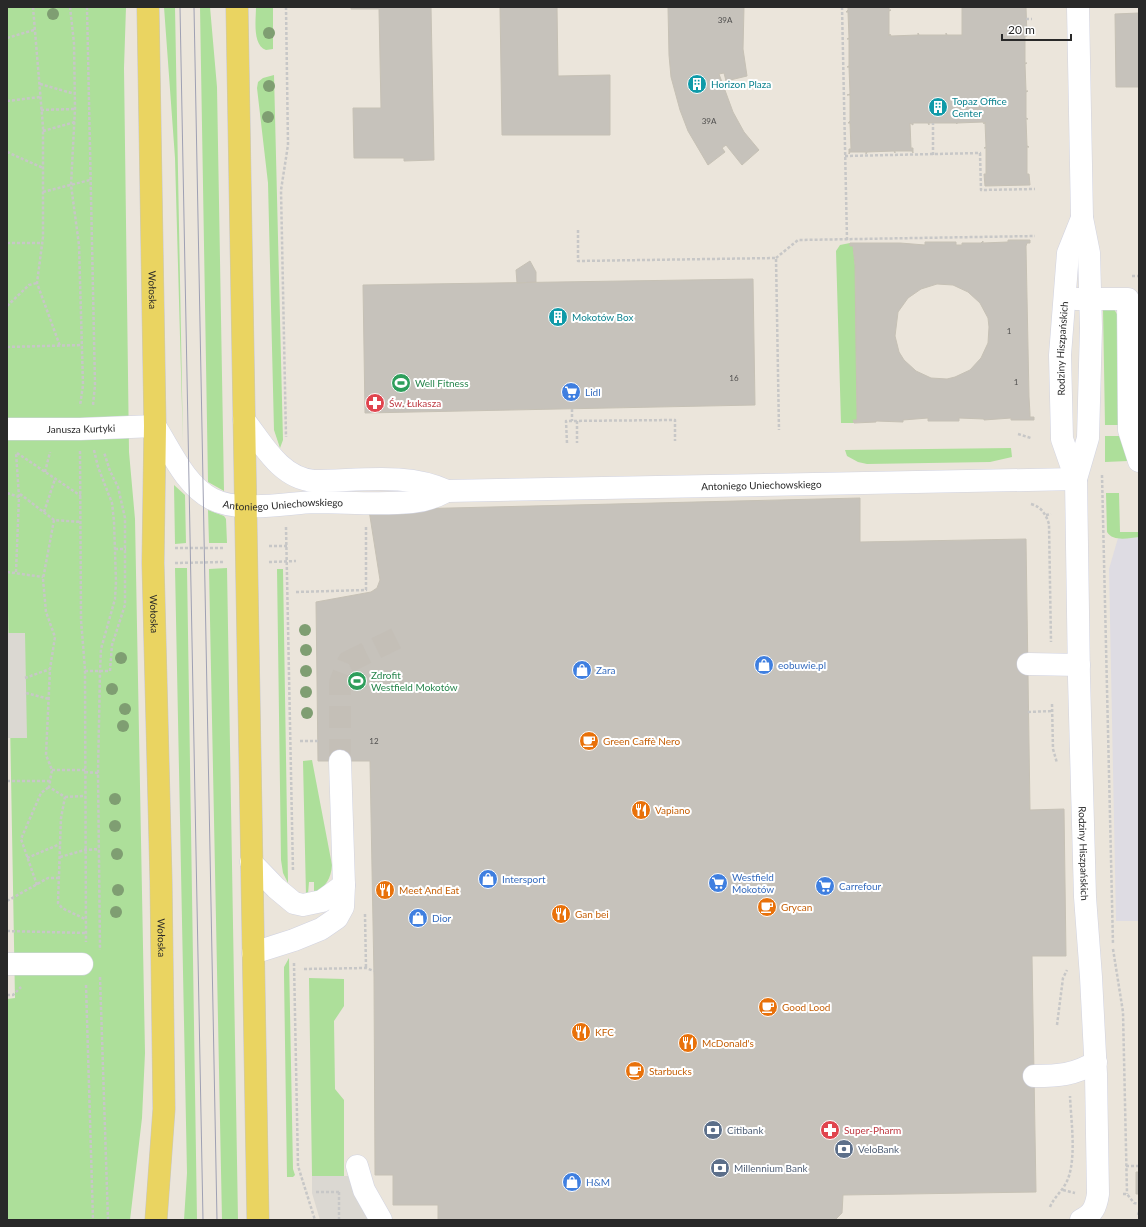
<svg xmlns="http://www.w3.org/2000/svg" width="1146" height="1227" font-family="Lato,sans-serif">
<rect width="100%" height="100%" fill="#ebe5db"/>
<path fill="#dedce3" d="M1139,537V921H1116L1109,569L1118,538Z"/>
<path fill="#addf9a" d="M7,7H126L124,68L129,452L135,519L145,1053L142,1118L130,1220H7V999L15,998L7,553Z
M164,7H175L183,444L175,158Z
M200,7H210L217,87L224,491L208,482Z
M256,7H273V49L266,50C252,45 256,19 256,7Z
M274,75L283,440L280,448L274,430L268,183L257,88L258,82L263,78Z
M850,243L853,246L855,265L857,412V420H853L854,423H841L836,251L840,245Z
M1103,308L1114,309L1118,316L1120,425H1105Z
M1105,436H1121L1128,461L1105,462Z
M1011,448L1012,457L990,462L867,464L858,462L847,456L845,450Z
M174,485L185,495L186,543L175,544Z
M1106,493H1119L1120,532H1139V537C1129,538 1113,542 1107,532Z
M208,510L224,516L226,519L227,543H209Z
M175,568H187L197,1220H184L187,1173Z
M227,568L238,1220H222L209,569Z
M277,569H283L288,883L283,873L281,860Z
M312,760L332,865C331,879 326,886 314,894V882H309L308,894L306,895L303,761Z
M289,958L293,1169L295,1175L293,1177H287L284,975V967Z
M309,978L344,979V1006L334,1021L335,1089L344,1100V1176H312Z"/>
<path fill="#dbd8d2" d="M7,633H25L27,738H7Z
M312,1176H351L372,1220H320L312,1193Z"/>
<path fill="#c6c2bb" stroke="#c6c1b5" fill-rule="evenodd" d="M351,7H431L434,160L404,161V158H354L353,108H381L379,9H351Z
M500,7H557L558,76L610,75V135H502Z
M668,7H744L743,49L747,76L726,81L724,73L719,74L733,112L744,132L759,150L742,165L726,145L722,148L725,152L708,165L688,131L680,110L671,77L669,55Z
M848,7H889V10H891L889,11V36L890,34L891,36L918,35V33L919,35H946V33L947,35H962V7H1026L1027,36H1025V63H1027L1025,64L1026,91H1028L1026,92V118L1028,119H1026L1027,146L1029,147H1027V174H1029L1030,185L985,186L984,174H986V148H984L986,147L985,122L984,124L983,122L957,123V124L956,123H929V125L928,123H913V125L910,123L911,148H913V153L912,151H895V153L894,151L867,152L866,154V152H850L849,154V149H851L850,123H848L850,121V95H847L850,94L849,67H847L849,66V39H847L849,38L848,12H846L848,10Z
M1139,13V87H1116L1115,14Z
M1008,240H1030V243H1027L1026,246L1029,397L1030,414V417H1034V420H1011V418L984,420V419L959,418V421H928V418L903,420V422L876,421V422L854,423L853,420H857V412L856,349L855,265L853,246H850V243H900L925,245V242H956V245H962V243H981L983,241V243L1008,242ZM937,284L953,285L968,292L980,303L988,318L989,327L988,343L981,358L970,370L955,377L947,379L931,378L916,371L904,360L899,352L895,336L898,312L908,298L921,289Z
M530,261L536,272V282L517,283L516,270Z
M753,279L755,405L365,413L363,285Z
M860,498V542L1026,539L1030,810L1064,809L1066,956H1032L1036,1192L843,1195L842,1213L835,1220H438V1205H393V1175H375L374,977L370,761H318L316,602L371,592L377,588L380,580L369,510Z
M1136,1172H1139V1194H1136Z"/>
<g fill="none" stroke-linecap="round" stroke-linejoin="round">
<path stroke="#c4bfb7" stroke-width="22" stroke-dasharray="22 11" stroke-linecap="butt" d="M340,761V683L348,662L397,638"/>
<g stroke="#d1d3e1" stroke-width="23">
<g id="minor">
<path id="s1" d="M1078,7L1082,218L1089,253L1091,328L1088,438L1076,479L1079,678L1085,897L1091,977L1096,1074L1098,1194C1096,1207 1093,1214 1081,1220"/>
<path d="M1076,299H1128L1129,430L1139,461"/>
<path id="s2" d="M244,420C263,444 280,478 314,481C357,481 408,472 447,491L1076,479"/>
<path id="s3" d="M7,429H80L155,426C171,451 185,485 212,499C239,513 285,503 315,502C347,502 380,505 412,502C425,501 436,497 447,491"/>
<path id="s4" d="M1076,479L1062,439L1060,355L1068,253L1082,218"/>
<path d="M1028,664L1079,665"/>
<path d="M251,862L276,888L294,903L303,905L322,901L344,885"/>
<path d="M253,953L294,940L321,929L337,918L343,907L344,885L340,761"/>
<path d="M7,964H82"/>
<path d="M1034,1076C1059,1076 1074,1075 1096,1062"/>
<path d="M357,1166L364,1190L381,1220"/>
</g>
</g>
<g stroke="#c7c7c7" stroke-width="23">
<g id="major">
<path id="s5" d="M148,7L155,426L153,563L161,881L164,1109L156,1220"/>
<path d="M237,7L258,1220"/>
</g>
</g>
<path stroke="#c7c7c7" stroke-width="2.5" stroke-dasharray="3 2" stroke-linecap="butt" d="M33,7L43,127V237L37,283L60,346
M70,7L74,43L75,109L71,185L79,245L83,385L80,406
M87,7L95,385L93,405
M286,7L288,145L281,190L286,437
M842,7L847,240
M1026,19H1032
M7,38L34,30
M40,84L75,94
M7,101L40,97
M41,110L75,109
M43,131L75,122
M7,152L43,168
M933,155V123
M845,156L980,153L981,190L1035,189
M43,192L90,180
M578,230V261L776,258L779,430
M7,243H42
M776,258L798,240L1035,236
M1132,276H1139
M7,306L29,285L37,283
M7,347L82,345
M572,409V421
M577,421V443
M1018,434L1031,438
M567,443L566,421L675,420V441
M94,450L98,467L112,503L114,521L116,582L115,599L101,649L100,671L98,773L100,950
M80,451L81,620L85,669L86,942
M17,453L81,496
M45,472L50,452
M1102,475L1113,944
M7,493L19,497
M20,494L54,520L81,522
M1031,504C1042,507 1046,515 1049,524L1051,642
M44,512L55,479
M1046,515L1051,514
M54,520L43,579L46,612L55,637L50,669L46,755L52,770L49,787L65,797L61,818L58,903L62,908L85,919
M286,527L293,872
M269,546H287
M175,548H224
M115,549H126
M269,562L296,561
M175,563L224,562
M7,572L43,577
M16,572L19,497L16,452
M296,592L366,590V526
M85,671H110L112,645L125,605V518L118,487L110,471L104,452
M25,678L50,669
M26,693L49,699
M1052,704L1053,749L1057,763
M1028,712L1052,711
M300,741H318
M52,770H85
M85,772L98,773
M7,781H50
M65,797L85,796
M60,857L85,850L99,849
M27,858L60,844
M37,885L21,839L41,793L49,787
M7,901L48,878H59
M365,914L366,968
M7,931L85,933
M1113,949L1123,1012L1127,1194
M294,963L298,1166L315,1220
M304,969L366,968L374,971
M100,977L108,1220
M86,985L93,1220
M7,995H13L21,987
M1057,1025L1063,978L1067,970
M1126,1166H1139
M1063,1190L1075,1193
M316,1192H341
M339,1192V1220
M1123,1194H1127L1134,1203L1139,1204
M1050,1207C1055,1195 1064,1191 1069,1176C1076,1152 1071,1121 1070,1096
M1138,1215L1139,1212"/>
<use href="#minor" stroke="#fff" stroke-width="22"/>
<use href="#major" stroke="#ead461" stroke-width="22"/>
<path stroke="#9ea0b3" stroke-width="1" d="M180,7L203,1220
M194,7L217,1220"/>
</g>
<g fill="#7f9e72">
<circle cx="53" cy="14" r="6"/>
<circle cx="269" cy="33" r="6"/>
<circle cx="269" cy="86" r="6"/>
<circle cx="268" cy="117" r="6"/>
<circle cx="305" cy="630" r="6"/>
<circle cx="306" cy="650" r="6"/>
<circle cx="121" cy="658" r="6"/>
<circle cx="306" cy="671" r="6"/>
<circle cx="112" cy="689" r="6"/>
<circle cx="306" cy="692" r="6"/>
<circle cx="125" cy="709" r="6"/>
<circle cx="307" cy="713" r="6"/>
<circle cx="123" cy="726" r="6"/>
<circle cx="115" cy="799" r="6"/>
<circle cx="115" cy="826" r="6"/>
<circle cx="117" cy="854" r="6"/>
<circle cx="118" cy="890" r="6"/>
<circle cx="116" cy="912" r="6"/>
</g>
<defs>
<g id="building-disc" transform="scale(1)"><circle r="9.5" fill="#0f9aa8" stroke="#fff"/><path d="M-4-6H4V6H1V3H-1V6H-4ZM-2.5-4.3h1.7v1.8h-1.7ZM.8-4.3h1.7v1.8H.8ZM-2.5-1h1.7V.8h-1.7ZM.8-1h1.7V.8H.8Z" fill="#fff"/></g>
<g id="stadium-disc" transform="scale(1)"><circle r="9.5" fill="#2e9e5b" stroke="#fff"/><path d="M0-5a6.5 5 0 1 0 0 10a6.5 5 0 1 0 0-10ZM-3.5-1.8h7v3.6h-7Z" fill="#fff"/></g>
<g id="supermarket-disc" transform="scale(1)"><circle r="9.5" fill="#3f7fe0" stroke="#fff"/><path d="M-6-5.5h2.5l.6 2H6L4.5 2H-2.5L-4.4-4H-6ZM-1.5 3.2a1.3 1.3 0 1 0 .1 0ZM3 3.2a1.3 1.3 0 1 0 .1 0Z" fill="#fff"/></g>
<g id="pharmacy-disc" transform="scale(1)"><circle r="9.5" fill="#e0444e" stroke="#fff"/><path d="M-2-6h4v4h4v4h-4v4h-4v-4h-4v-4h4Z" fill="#fff"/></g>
<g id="shop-disc" transform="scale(1)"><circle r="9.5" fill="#3f7fe0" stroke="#fff"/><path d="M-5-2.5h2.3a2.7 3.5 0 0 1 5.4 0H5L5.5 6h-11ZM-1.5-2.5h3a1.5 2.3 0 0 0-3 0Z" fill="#fff"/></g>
<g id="cafe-disc" transform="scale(1)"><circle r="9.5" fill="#e8710a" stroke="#fff"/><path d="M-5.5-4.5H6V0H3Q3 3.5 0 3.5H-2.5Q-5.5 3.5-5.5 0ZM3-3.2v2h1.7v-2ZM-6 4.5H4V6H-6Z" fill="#fff"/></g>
<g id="restaurant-disc" transform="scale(1)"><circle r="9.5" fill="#e8710a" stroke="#fff"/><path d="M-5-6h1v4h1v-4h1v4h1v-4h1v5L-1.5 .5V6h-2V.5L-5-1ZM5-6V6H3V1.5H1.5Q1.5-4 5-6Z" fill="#fff"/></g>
<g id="bank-disc" transform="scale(1)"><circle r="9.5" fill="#5c6f8a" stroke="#fff"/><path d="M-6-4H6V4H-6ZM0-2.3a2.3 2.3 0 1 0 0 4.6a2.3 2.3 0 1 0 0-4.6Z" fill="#fff"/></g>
</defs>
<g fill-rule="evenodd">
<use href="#building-disc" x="697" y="84"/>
<use href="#building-disc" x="938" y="107"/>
<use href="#building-disc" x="558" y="317"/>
<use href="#stadium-disc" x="401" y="383"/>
<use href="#supermarket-disc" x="571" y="392"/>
<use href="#pharmacy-disc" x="375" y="403"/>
<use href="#shop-disc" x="764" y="665"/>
<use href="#shop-disc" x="582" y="670"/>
<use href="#stadium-disc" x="357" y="681"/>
<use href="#cafe-disc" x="589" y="741"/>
<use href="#restaurant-disc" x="641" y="810"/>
<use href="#shop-disc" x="488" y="879"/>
<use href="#supermarket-disc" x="718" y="883"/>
<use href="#supermarket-disc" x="825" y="886"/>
<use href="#restaurant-disc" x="385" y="890"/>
<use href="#cafe-disc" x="767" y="907"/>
<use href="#restaurant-disc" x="561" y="914"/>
<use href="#shop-disc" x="418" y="918"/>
<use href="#cafe-disc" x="768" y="1007"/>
<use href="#restaurant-disc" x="581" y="1032"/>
<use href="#restaurant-disc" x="688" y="1043"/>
<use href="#cafe-disc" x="635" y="1071"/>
<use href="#bank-disc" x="713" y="1130"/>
<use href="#pharmacy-disc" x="830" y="1130"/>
<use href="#bank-disc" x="844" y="1149"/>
<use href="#bank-disc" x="720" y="1168"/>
<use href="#shop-disc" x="572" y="1182"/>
</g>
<g text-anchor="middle" stroke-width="4" stroke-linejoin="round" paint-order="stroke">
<g font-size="8" fill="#504f4e">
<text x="725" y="23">39A</text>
<text x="709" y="124">39A</text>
<text x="1009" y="334">1</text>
<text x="734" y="381">16</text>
<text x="1016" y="385">1</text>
<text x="374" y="744">12</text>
</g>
<g font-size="10" fill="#0d838f" stroke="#fff" text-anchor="start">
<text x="711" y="88">Horizon Plaza</text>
<text x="952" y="105">Topaz Office<tspan x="952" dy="12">Center</tspan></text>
<text x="572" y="321">Mokotów Box</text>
</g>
<g font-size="10" fill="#292929" stroke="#fff">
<text dy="4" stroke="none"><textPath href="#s5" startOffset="283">Wołoska</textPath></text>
<text dy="4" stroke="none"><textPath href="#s4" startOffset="133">Rodziny Hiszpańskich</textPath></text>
<text dy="4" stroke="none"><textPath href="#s3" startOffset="74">Janusza Kurtyki</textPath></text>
<text dy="4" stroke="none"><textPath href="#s2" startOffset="545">Antoniego Uniechowskiego</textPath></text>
<text dy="4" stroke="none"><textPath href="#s3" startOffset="314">Antoniego Uniechowskiego</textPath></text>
<text dy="4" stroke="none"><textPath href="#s5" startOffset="607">Wołoska</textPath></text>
<text dy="4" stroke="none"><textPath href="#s1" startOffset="849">Rodziny Hiszpańskich</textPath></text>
<text dy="4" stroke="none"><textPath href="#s5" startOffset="931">Wołoska</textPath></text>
</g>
<g font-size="10" fill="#27864d" stroke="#fff" text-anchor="start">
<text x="415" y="387">Well Fitness</text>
<text x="371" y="679">Zdrofit<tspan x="371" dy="12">Westfield Mokotów</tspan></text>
</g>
<g font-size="10" fill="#366cbe" stroke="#fff" text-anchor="start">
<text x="585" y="396">Lidl</text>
<text x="778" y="669">eobuwie.pl</text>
<text x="596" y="674">Zara</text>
<text x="732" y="881">Westfield<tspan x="732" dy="12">Mokotów</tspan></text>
<text x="502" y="883">Intersport</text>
<text x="839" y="890">Carrefour</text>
<text x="432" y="922">Dior</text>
<text x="586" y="1186">H&amp;M</text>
</g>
<g font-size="10" fill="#be3a42" stroke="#fff" text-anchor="start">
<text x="389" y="407">Św. Łukasza</text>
<text x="844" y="1134">Super-Pharm</text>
</g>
<g font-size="10" fill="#c56008" stroke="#fff" text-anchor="start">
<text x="603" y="745">Green Caffè Nero</text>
<text x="655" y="814">Vapiano</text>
<text x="399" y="894">Meet And Eat</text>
<text x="781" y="911">Grycan</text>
<text x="575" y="918">Gan bei</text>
<text x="782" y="1011">Good Lood</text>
<text x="595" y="1036">KFC</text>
<text x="702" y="1047">McDonald's</text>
<text x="649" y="1075">Starbucks</text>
</g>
<g font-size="10" fill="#4e5e75" stroke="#fff" text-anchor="start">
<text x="727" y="1134">Citibank</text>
<text x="858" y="1153">VeloBank</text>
<text x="734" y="1172">Millennium Bank</text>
</g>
</g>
<rect width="1146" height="1227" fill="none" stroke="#292929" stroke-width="16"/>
<path d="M1002 34v6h69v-6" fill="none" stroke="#292929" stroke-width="2"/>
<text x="1008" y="34" font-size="12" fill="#292929" stroke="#ffffff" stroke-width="3" paint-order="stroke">20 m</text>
</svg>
